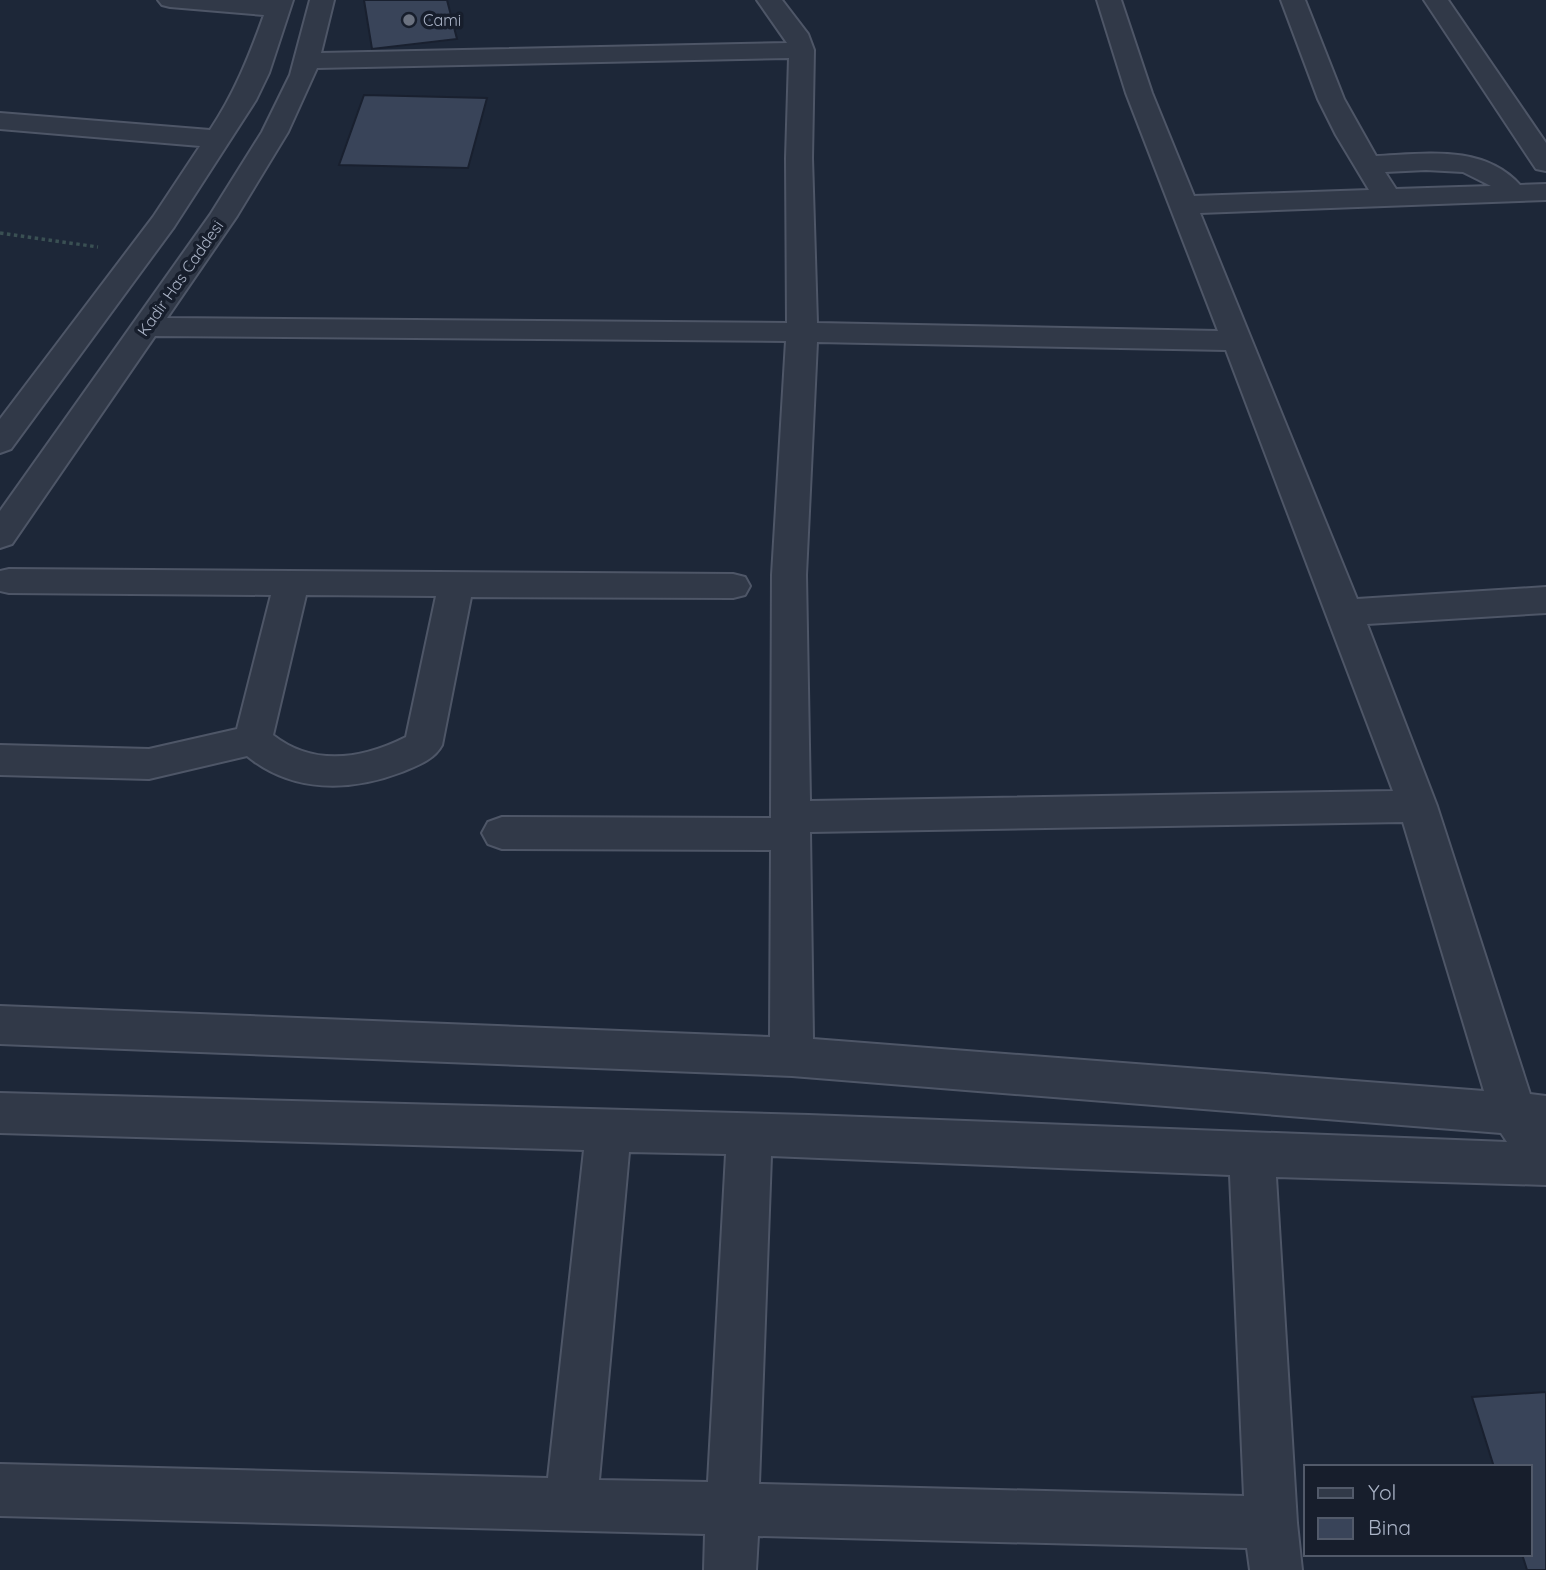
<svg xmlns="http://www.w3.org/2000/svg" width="1546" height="1570" font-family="Quicksand,sans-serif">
<rect width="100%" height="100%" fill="#1d2738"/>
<path fill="#394459" stroke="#19202f" stroke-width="2" d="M364,0H447L457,39L372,49Z
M364,95L487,98L468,168L339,165Z
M1546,1392V1570H1527L1522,1554H1530V1467H1494L1472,1397Z"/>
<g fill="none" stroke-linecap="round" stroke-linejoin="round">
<g stroke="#4e5667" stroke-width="4">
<path id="minor" d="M158,0H293L269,73L256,100L174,227L11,449L0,453V419L153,217L200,146L0,129V113L210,130C234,94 249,57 264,15L170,7L162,5Z
M310,0H334L321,53L787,43L757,0H782L808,34L814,50L812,158L817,323L1218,331L1126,93L1097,0H1121L1152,93L1194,196L1369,190L1336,135L1318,99L1281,0H1305L1344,99L1376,156C1425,154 1483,144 1520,185L1546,184V200L1200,213L1357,599L1546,587V613L1367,624L1437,806L1530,1094L1546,1096V1185L1276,1177L1297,1523L1302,1570H1250L1247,1548L758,1536L756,1570H704L705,1534L0,1516V1464L548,1478L584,1150L0,1133V1093L809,1115L1507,1142L1501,1133L792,1076L0,1044V1006L770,1037L771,850L502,849L488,844L482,833L488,822L502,817L771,818L772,575L786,341L155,336L12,544L0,548V511L210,215L262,132L290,75ZM789,58L786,158L787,323L167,318L237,216L288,132L317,68ZM1426,170L1463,172L1491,186L1396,189L1385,172ZM817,342L1226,350L1393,791L810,801L806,575ZM1403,822L1484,1091L813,1039L810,832ZM629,1152L726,1154L708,1482L599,1480ZM771,1156L1230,1175L1244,1496L759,1484Z
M1424,0H1448L1546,143V171L1536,169Z
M9,569L733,574L745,577L750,586L745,595L733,598L471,597L442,745C434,760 418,765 402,772C350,792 292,793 247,756L149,779L0,775V745L149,749L237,729L271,595L9,593L0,591V571ZM306,595L436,596L406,737C362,759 314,767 273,735Z"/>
</g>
<path stroke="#3a5053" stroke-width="3.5" stroke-dasharray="3.5 3.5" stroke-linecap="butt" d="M0,233L98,247"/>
<use href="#minor" fill="#313948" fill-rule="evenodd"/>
</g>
<circle fill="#6b7280" stroke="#171e2c" stroke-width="2.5" cx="409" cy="20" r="7"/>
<g text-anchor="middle" stroke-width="7" stroke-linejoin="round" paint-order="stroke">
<g font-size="16" fill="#aab3c6" stroke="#171e2c" text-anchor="start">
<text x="423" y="26">Cami</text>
</g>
<g font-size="16" fill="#aab3c6" stroke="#171e2c">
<text transform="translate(180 278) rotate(-55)" y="6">Kadir Has Caddesi</text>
</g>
</g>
<rect x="1304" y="1465" width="228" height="91" fill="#171e2c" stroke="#525a6a" stroke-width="2"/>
<rect x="1318" y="1488" width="35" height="10" fill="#313948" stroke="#525a6a" stroke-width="2"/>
<text x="1368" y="1500" font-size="21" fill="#aab3c6">Yol</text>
<rect x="1318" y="1518" width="35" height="21" fill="#394459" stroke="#525a6a" stroke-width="2"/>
<text x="1368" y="1535" font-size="21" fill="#aab3c6">Bina</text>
</svg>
